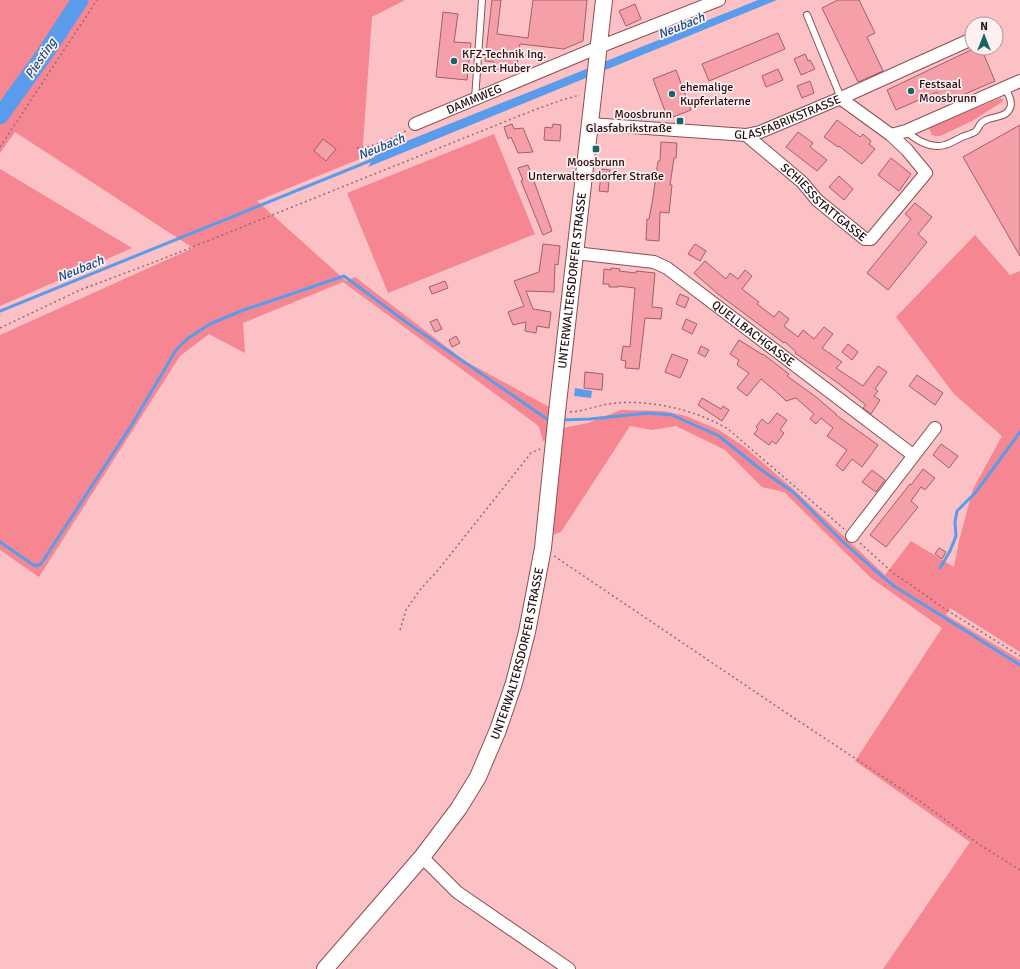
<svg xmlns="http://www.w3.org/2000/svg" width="1020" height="969" font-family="Signika,sans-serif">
<rect width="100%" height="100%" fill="#fbc1c5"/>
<path fill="#f58692" d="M0,0H405L372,17L362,158L257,201L346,281L355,277L465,361L551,408L548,440L543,441L539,427L536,424L343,282L243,323L245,353L209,334L180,356L39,577L0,550V335L193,248L15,132L0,153Z
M1000,98L1003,100L1002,102L972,121L940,136H936L932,135L929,128Z
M494,134L535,234L388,293L347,193Z
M0,169L132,248L0,306Z
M975,235L1010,275L1020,271V652L950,608L946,615L1020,660V969H883L970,842L855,761L942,628L871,578L784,492L762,487L725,450L676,426L652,430L630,426L561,532L550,536L563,428L588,423L621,410L664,411L686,416L719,430L746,448L793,489L885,575L911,541L954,567L960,537L973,489L1002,436L954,394L896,317Z"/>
<path fill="#5a9ceb" d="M758,0H777L368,167L377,153Z
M575,388L592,391L591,398L574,396Z"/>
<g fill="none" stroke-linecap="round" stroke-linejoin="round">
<path stroke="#5a9ceb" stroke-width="3" d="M0,311L377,158
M561,420L590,419L648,413L672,415L719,436L760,469L793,492L842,541L877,572L894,586L1020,665
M0,542L35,566L41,564L131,426L176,350L187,339L210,324L241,311L344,276L406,322L547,419H551
M940,568L950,551L956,536L955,522L957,511L976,492L1020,432"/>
<path stroke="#5a9ceb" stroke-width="17" d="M0,116L46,52L80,0"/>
</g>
<path fill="#f5a0a8" stroke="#a16067" d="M492,0H501L497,34L528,38L533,0H587L583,41L564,49L520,44L517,64H512V68L508,67L507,71L493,69L494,62L485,61Z
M838,0H859L875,33L867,37L883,71L858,82L822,8Z
M635,4L641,19L626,26L619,11Z
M443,12L458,14L454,42L471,43L467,80L436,77Z
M778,33L785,49L709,81L702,64Z
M975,48H981L995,81L942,104L937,92L896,110L887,90Z
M805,54L808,61L810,60L815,69L801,75L794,59Z
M778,69L783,80L766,87L762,76Z
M676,70L691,110L668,119L653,79Z
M810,81L814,93L802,98L797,86Z
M837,120L860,137L863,134L871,141L869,144L875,149L862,164L839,146L838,147L824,137Z
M512,124L514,129L523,128L533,152L518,153L511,137L508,139L504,127Z
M553,124L561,125L560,141L544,140L545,127L552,128Z
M1020,125V256L963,157Z
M798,132L813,143L810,147L827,160L817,171L786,147Z
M323,139L336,149L326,161L314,151Z
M661,142L677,143L676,158H674L670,185H672L669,213L660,212L659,241L646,240L647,219H649L653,198L658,161H660Z
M891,158L911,174L899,191L878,175Z
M528,165L552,231L543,235L521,181L523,180L518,168Z
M602,169L610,170L608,192L599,191Z
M839,176L853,189L844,200L829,187Z
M915,203L932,217L918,234L927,242L888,290L867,273L911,219L905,214Z
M543,244L560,246L558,265L555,264L554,292L526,291L533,309L551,312L549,328L537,326L536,333L525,331L526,322L513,325L508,312L524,306L514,281L539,272Z
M695,244L706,251L700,261L688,254Z
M705,261L726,279L730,273L738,279L745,270L752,276L742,289L759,302L757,304L774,317L779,311L789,319L784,326L798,337L803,330L814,339L824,327L833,334L822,348L842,362L836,368L863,386L878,366L887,372L875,389L878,391L874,396L880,400L871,414L863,408L866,405L838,383L795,353L796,352L785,342L784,343L718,294L694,273Z
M611,268L620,269L619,271L636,273V271L655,273L652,307L662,308L661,319L645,318L639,369L625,368L626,361L621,360L623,346L630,347L635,288L618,286V287H609V284H603L604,269L611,270Z
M445,281L448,288L432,294L429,287Z
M680,294L689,298L685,308L676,304Z
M437,319L442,329L435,332L430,322Z
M686,319L697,324L692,334L682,329Z
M456,336L460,343L452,347L449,340Z
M739,340L763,355V354L789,374L787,376L816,397L836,414V415L878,445L862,467L852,459L843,471L836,465L847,450L827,436L833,428L821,418L816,424L810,419L814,414L796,398L786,401L780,395L761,379L747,396L737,388L749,373L737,365L739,360L730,354Z
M848,344L858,352L852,360L842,352Z
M701,346L709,350L705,357L698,353Z
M672,354L688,360L680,378L665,372Z
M585,372L603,374L602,390L584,388Z
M917,375L943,393L935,405L909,386Z
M702,398L721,409L723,406L729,410L722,421L698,405Z
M777,413L787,420L780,430L784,433L776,444L772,441L769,445L754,434L758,429L756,427L762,419L768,424L770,422Z
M941,444L958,456L949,468L933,455Z
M923,469L935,478L925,490L921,487L911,501L918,507L886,547L870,535L910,484L911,485Z
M872,470L885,480L876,492L862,482Z
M939,548L946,552L942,559L935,554Z"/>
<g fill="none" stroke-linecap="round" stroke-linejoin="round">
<g stroke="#8c4e54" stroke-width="8">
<path id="service" d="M807,15L841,98
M475,99L482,0
M906,131C916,140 930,149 945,145C951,143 956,140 962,137C966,135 973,134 976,131C981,125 978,124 986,120C994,116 1006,118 1010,108C1013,102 1008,93 1005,88"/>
</g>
<g stroke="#8c4e54" stroke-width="14">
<g id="minor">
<path id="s1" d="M415,124L599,47L719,0"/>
<path id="s2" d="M590,124L746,135L760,132L841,98L972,39"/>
<path id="s3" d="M746,135L802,182L817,200L865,239H871L926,173L907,150L891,135L840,98"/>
<path d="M891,135L906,131L1020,81"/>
<path id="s4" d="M575,253L654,262L667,268L913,455"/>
<path d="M852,536L935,428"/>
<path d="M422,857L457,892L569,969"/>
</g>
</g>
<g stroke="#8c4e54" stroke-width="18">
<g id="secondary">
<path id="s5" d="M325,969L422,857L459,808L478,777L498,730L514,683L527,632L543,548L557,412L604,0"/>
</g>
</g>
<path stroke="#966b6f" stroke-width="1.5" stroke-dasharray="2 3" stroke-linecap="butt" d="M0,147L97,0
M357,148C374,147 392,139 407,130
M0,328L80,290L165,258L534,110L565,99L580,95
M570,412C586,411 600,404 616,403C653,400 696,410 728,429L844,529
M860,543L892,572L945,609L1020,656
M554,556L785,712L921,802L980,845L1020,870
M400,630L406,610L419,591L439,569L531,453L540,449"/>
<use href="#service" stroke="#fff" stroke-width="6"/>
<use href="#minor" stroke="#fff" stroke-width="12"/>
<use href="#secondary" stroke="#fff" stroke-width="16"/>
</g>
<g fill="#176665" stroke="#feeff0" stroke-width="1.5">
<circle cx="454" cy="61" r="4"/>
<circle cx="911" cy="91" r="4"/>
<circle cx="672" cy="94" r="4"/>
<rect x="676" y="117" width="8" height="8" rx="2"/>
<rect x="592" y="145" width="8" height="8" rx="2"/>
</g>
<g text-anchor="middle" stroke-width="3.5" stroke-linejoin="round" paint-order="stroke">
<g font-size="12" fill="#260d10" stroke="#feeff0" text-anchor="start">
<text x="462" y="58">KFZ-Technik Ing.<tspan x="462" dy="14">Robert Huber</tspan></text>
<text x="919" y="88">Festsaal<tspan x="919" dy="14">Moosbrunn</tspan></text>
<text x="680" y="91">ehemalige<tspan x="680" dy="14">Kupferlaterne</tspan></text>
<text x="672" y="118" text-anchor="end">Moosbrunn<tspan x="672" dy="14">Glasfabrikstraße</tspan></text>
<text x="596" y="166" text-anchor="middle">Moosbrunn<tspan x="596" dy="14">Unterwaltersdorfer Straße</tspan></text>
</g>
<g font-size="12" fill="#260d10" stroke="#feeff0">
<text dy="4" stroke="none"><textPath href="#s1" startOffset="64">DAMMWEG</textPath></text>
<text dy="4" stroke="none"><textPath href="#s2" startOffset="201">GLASFABRIKSTRASSE</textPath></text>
<text dy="4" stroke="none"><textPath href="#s3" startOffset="103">SCHIESSSTATTGASSE</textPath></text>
<text dy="4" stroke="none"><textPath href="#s5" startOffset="754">UNTERWALTERSDORFER STRASSE</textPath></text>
<text dy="4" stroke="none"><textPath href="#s4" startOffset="202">QUELLBACHGASSE</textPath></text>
<text dy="4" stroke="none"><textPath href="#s5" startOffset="376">UNTERWALTERSDORFER STRASSE</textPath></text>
</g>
<g font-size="13" font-style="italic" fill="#134e8d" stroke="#feeff0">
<text transform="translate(681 25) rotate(-22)" y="5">Neubach</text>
<text transform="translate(40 58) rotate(-56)" y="5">Piesting</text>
<text transform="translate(381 146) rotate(-22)" y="5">Neubach</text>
<text transform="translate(80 268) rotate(-22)" y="5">Neubach</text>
</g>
</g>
<g transform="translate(984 36)"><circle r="19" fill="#feeff0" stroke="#a89596"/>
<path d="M0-3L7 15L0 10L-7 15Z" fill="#176665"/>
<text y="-6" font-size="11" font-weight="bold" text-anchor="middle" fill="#260d10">N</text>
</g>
</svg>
